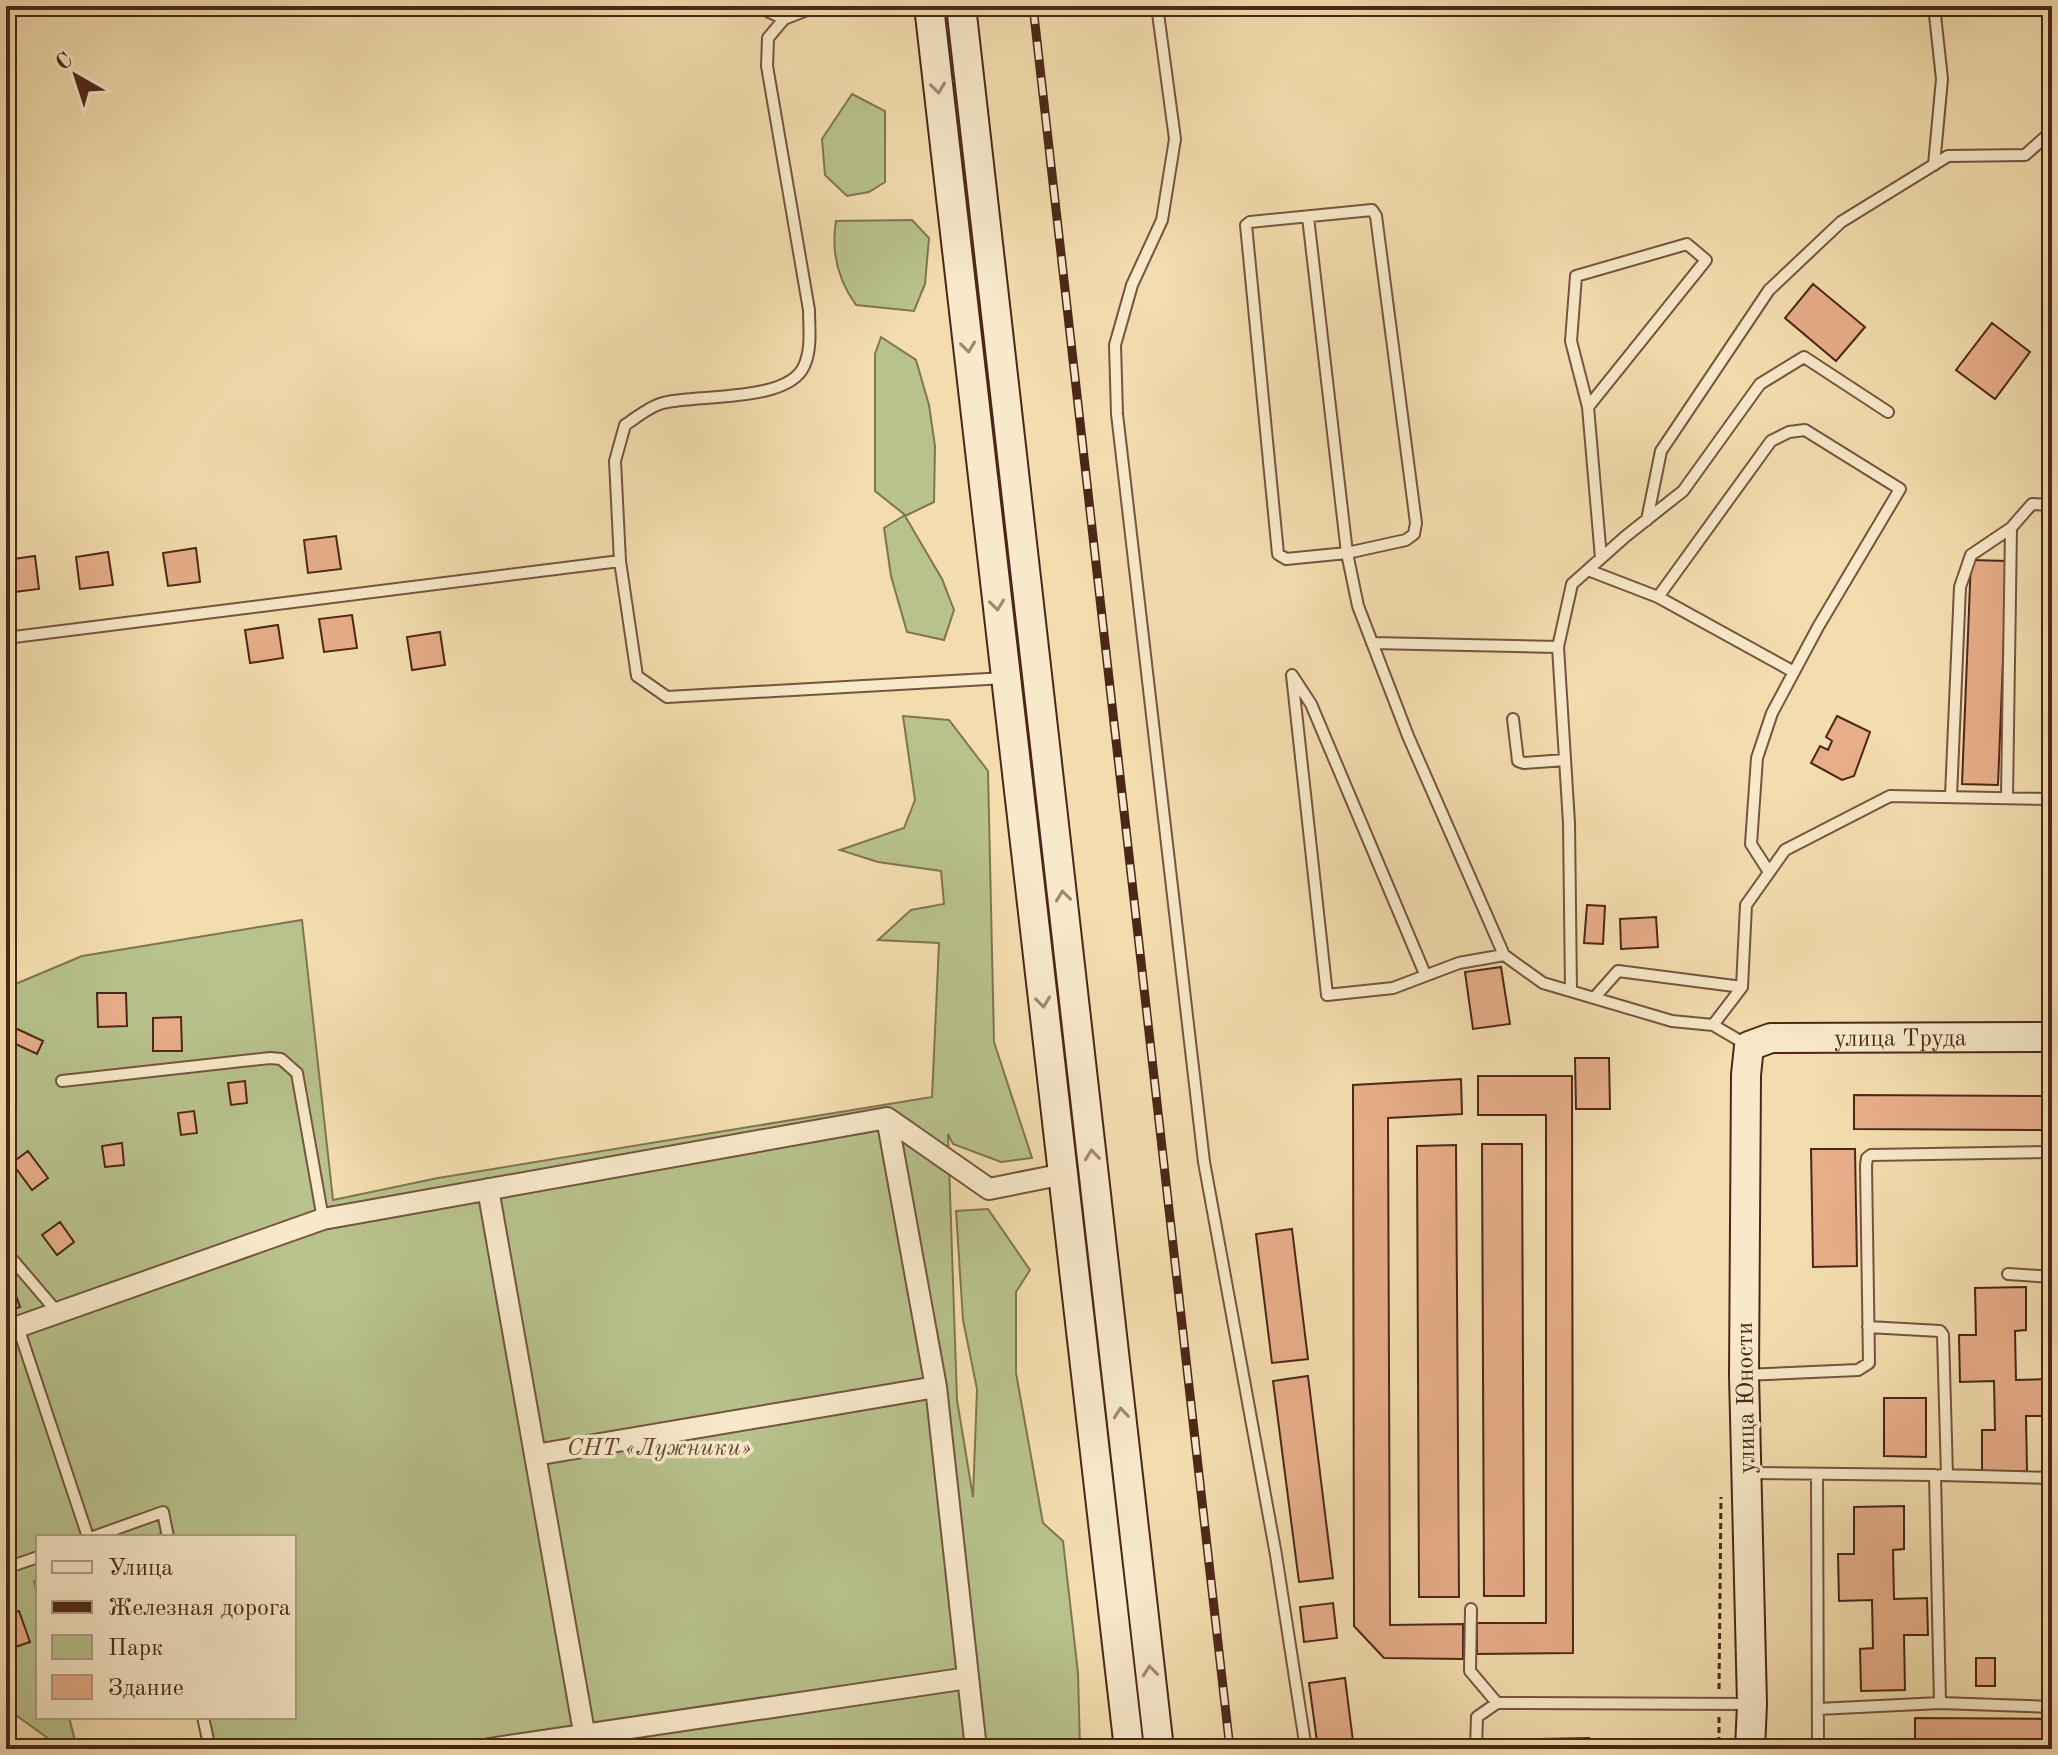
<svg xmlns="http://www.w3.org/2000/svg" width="2058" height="1755" font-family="'Old Standard TT',serif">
<rect width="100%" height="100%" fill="#f3ddae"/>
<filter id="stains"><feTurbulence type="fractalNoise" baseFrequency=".0025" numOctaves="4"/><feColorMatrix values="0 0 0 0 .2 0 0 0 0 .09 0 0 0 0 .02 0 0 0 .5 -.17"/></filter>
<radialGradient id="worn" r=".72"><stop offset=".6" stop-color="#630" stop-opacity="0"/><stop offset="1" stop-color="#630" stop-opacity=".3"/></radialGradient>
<path fill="#b8c28c" stroke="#827452" stroke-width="2" d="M852,94L885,111V182L869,192L847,196L825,175L822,139Z
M912,220L929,238L925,284L914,311L856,305C838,280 831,251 836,221Z
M881,337L916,360L929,405L935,446L934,502L905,516L942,579L954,610L944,640L907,632L891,576L884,528L905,515L875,491V354Z
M903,716L949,720L988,771L994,1042L1032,1158L1001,1162L953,1144L948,1134L957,1400L973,1497L977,1389L963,1320L956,1211L988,1209L1030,1270L1016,1292V1373L1043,1523L1063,1541L1078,1673L1080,1749H204L198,1717H294V1537H161L160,1534L152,1537H38V1579L34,1581L38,1598V1717H69L77,1749H63L6,1708V988L82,956L302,920L333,1200L438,1178L932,1097L939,943L878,940L911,910L944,904L941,871L878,862L840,850L904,828L915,800Z"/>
<path fill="#e7ae89" stroke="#4c2719" stroke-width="2" d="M1813,284L1865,327L1836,361L1785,318Z
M1992,323L2030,352L1995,399L1956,370Z
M336,536L341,569L308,573L304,540Z
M196,548L200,582L168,586L163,553Z
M108,552L113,585L80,589L76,557Z
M35,556L39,589L6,593V560Z
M1971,560L2007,561L1998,785L1962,784Z
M352,615L357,648L324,652L319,619Z
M278,625L283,658L250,663L245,630Z
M440,632L445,665L412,670L407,637Z
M1837,716L1870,732L1854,776L1842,780L1811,763L1820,746L1828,750L1832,741L1826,737Z
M1587,905L1605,906L1603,944L1584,943Z
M1656,917L1658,947L1621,949L1620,919Z
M1501,967L1510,1024L1473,1029L1465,972Z
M97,993H126L127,1026L98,1027Z
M181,1017L182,1051H153V1018Z
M13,1027L43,1041L37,1054L7,1040Z
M1575,1058H1609L1610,1109H1576Z
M1478,1076H1572L1573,1653L1477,1654V1623H1546V1115H1478Z
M1461,1079L1462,1114L1388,1118L1390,1625L1463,1624V1659L1384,1658L1354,1626L1353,1085Z
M245,1081L247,1103L231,1105L228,1083Z
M1854,1095L2052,1096V1130L1854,1129Z
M194,1111L197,1133L181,1135L178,1113Z
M122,1143L124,1165L105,1167L102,1146Z
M1482,1144H1522L1524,1596H1484Z
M1456,1145L1459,1597H1419L1417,1146Z
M1811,1149H1855L1857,1266L1813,1267Z
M28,1151L48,1178L32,1190L12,1163Z
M60,1222L74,1242L57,1255L42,1235Z
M1292,1229L1308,1359L1272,1363L1256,1234Z
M9,1276L20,1307L6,1312V1277Z
M2026,1287V1330L2015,1331L2016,1380L2049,1379L2050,1416H2026L2027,1471L1982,1472V1430H1995L1994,1381L1960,1382L1959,1335H1976L1975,1288Z
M1308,1376L1333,1578L1299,1582L1273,1381Z
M1884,1398H1926V1457L1884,1456Z
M1904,1506V1549L1893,1550L1894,1599L1927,1598L1928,1635H1904L1905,1690L1861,1691L1860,1649L1873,1648L1872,1600L1839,1601L1838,1554H1854V1507Z
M1333,1603L1337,1638L1304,1642L1300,1607Z
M19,1611L30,1642L6,1650V1615Z
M1976,1658H1995V1686H1976Z
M1345,1678L1354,1749H1318L1309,1683Z
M1915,1718L2052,1719V1749H1915Z
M1589,1738V1749H1484V1740Z
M1404,1740H1467V1749H1404Z"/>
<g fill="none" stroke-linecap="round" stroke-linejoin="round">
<g stroke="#76543e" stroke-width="14">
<path id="lane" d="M757,6L784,19
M907,6L927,10
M1157,6L1175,139L1162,220L1132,285L1115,345L1117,414L1204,1162L1276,1555L1306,1749
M1934,165L1942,79L1934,6
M1308,217L1347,553L1406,540L1414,534L1416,523L1376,216L1372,210L1250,222L1246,225L1278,554L1286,559L1347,553L1358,606L1408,736L1504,955L1543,983L1672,1021L1713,1025
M1588,407L1571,341L1576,276L1687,244L1706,260L1588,407L1601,558
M1647,520L1661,451L1769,290L1841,222L1948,156L2025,155L2052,131
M620,561L615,461L625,425C636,418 650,406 663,403C696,394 788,403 804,366C812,349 809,328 809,310L767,66L768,38L784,19L817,6
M1588,570L1658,597
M6,638L620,561L637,676L667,697L1005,678
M1372,643L1558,647
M1513,719L1518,761L1524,763L1565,760
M1951,796L1960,587L1971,555L2011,528L2032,504L2052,505
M2007,797L2011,528
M1769,872L1751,844L1757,758L1772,713L1818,627L1900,489L1805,430L1789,432L1771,441L1658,597L1794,672
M1425,974L1311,704L1292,675L1327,995L1393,988L1459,963L1504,955
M1571,991L1569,823L1558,647L1572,584L1626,536L1683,491L1760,384L1804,357L1888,412
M1594,998L1618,971L1742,987
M1747,1045L1713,1025L1742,987L1746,905L1785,850L1890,796L2052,799
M62,1081L270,1058L281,1059L297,1073L323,1219
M6,1252L58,1313
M2008,1274L2052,1277
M18,1327L88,1537
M1868,1327L1940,1331L1943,1335L1947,1475
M1744,1375L1858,1370L1869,1363L1866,1165L1867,1158L1871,1155L2052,1152
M1749,1473L1935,1475L1940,1703
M1817,1475L1818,1749
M1941,1475L2052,1478
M93,1537L163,1512L168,1537
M6,1568L38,1557
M1471,1609L1470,1671L1497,1703L1750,1704
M1818,1709L1940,1703L2052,1707
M203,1717L210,1749
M1476,1749L1477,1717L1497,1703"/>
</g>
<g stroke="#76543e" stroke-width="24">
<path id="street" d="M887,1118L936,1387L976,1749
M488,1189L587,1749
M6,1331L323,1219L887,1118L989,1189L1064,1174
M535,1455L936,1387
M489,1749L968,1678"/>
</g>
<g stroke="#4c2719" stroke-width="32">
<g id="secondary">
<path d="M929,6L1129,1749"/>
<path d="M961,6L1159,1749"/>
<path id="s1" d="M1750,1749L1752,1704L1744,1375L1746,1075L1749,1046L1771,1038L2052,1037"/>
</g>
</g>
<path stroke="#4c2719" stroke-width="3" stroke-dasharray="6 4" stroke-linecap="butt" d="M1719,1689L1721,1497
M1719,1717V1749"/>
<use href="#lane" stroke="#f7e9ca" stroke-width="10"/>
<use href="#street" stroke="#f7e9ca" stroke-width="20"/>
<use href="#secondary" stroke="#f7e9ca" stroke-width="28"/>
<g stroke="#4c2719" stroke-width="9">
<path id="rail" d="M1033,6L1230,1749"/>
</g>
<use href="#rail" stroke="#f7e9ca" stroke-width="6" stroke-dasharray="18" stroke-linecap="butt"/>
</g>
<defs><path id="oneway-chevron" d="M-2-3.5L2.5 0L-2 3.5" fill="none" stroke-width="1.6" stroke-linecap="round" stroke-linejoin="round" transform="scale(2)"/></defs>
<g stroke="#a28872">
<use href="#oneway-chevron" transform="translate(938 88) rotate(83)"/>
<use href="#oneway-chevron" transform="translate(968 347) rotate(83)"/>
<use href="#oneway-chevron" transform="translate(997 605) rotate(83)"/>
<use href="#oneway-chevron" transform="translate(1063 896) rotate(-97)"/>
<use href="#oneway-chevron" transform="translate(1043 1002) rotate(83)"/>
<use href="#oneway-chevron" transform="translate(1092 1155) rotate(-96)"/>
<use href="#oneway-chevron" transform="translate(1121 1413) rotate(-96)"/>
<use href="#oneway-chevron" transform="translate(1150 1671) rotate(-96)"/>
</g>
<g text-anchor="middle" stroke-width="7" stroke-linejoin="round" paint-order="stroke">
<g font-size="24" fill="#4c2719" stroke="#f7e9ca">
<text dy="8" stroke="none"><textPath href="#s1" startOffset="856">улица Труда</textPath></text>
<text transform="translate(1745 1398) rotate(-91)" y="8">улица Юности</text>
</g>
<g font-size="24" font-style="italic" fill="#624630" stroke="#f7e9ca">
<text x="659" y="1455">СНТ «Лужники»</text>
</g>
</g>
<rect width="2058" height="1755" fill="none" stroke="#f3ddae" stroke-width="32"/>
<rect x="8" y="8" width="2042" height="1739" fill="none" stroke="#4c2719" stroke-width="4"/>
<rect x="16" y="16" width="2026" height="1723" fill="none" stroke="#4c2719" stroke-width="2"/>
<rect x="36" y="1535" width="260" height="184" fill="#f7e9ca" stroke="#b39b83" stroke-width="2"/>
<rect x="52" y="1561" width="40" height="12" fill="#f7e9ca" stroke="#b39b83" stroke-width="2"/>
<text x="108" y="1575" font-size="24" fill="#4c2719">Улица</text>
<rect x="52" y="1601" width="40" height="12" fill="#4c2719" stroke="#b39b83" stroke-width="2"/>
<text x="108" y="1615" font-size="24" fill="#4c2719">Железная дорога</text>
<rect x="52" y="1635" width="40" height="24" fill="#b8c28c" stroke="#b39b83" stroke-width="2"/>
<text x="108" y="1655" font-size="24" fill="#4c2719">Парк</text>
<rect x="52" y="1675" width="40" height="24" fill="#e7ae89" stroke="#b39b83" stroke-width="2"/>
<text x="108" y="1695" font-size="24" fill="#4c2719">Здание</text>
<g transform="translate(76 76) rotate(321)" stroke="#f7e9ca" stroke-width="6" paint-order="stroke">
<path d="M0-6L14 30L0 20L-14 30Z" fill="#4c2719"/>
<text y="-12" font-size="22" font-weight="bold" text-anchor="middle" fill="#4c2719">С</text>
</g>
<rect width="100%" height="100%" filter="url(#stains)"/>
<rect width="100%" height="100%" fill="url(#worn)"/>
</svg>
